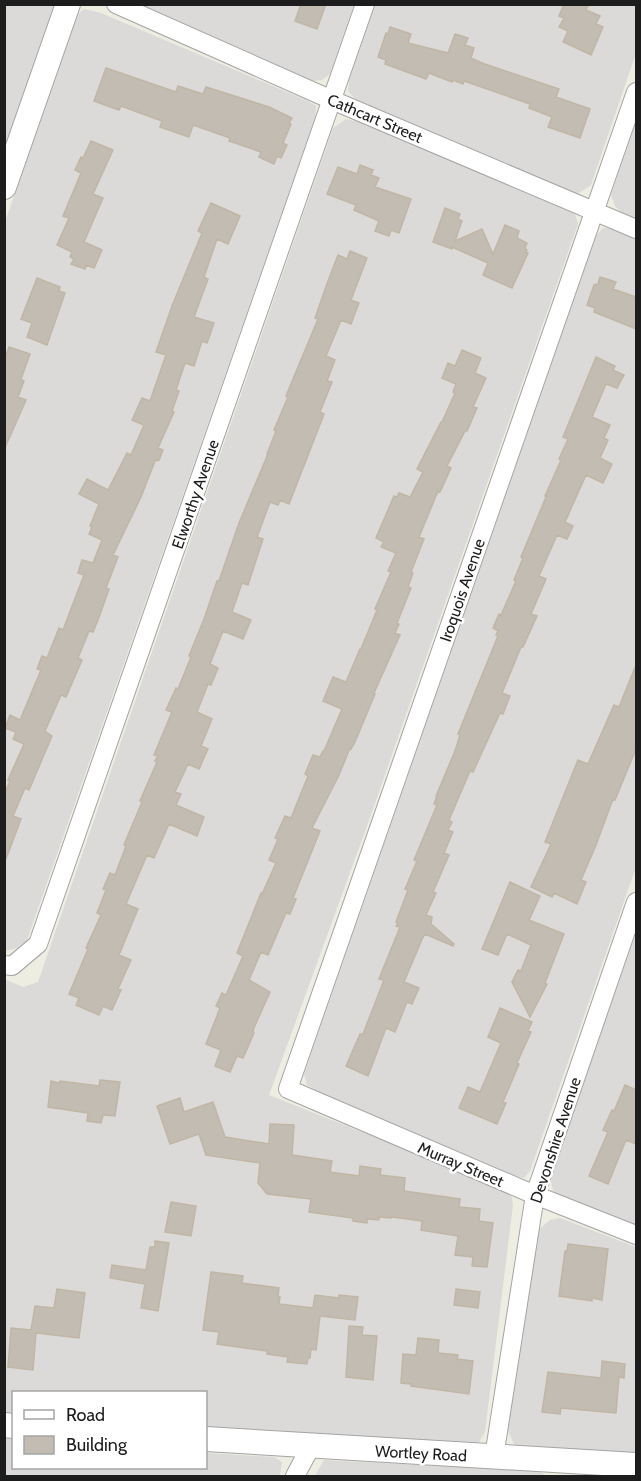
<svg xmlns="http://www.w3.org/2000/svg" width="641" height="1481" font-family="Cabin,sans-serif">
<rect width="100%" height="100%" fill="#eeede2"/>
<path fill="#dbdad9" d="M5,5H56L5,150Z
M140,5H354L330,74L322,80L313,81Z
M375,5H636V53L591,185L584,190L577,194L356,100L348,91L349,80Z
M84,9L101,13L306,100L316,106L315,118L27,940L17,948L6,951H5V222L76,16Z
M346,119L360,122L570,209L575,214L578,224L367,826L269,1095L500,1187L511,1193L513,1205L485,1432L479,1442L470,1446L206,1428V1392H14L13,1415L5,1414L4,979L23,987L38,982L333,128Z
M636,122V219L622,213L615,206L611,195Z
M603,228H612L636,238V867L530,1171L524,1178L512,1175L317,1091L307,1085L304,1074L596,236Z
M636,934V1229L554,1194L551,1182L553,1168Z
M560,1218L636,1247V1457L531,1450L514,1444L508,1431L531,1259L537,1231L550,1220Z
M4,1439H13L14,1468H206V1453L274,1457L282,1462L280,1476H5Z
M324,1460L539,1471L546,1476H315Z"/>
<path fill="#c3bcb2" stroke="#c1b6a4" stroke-width="1.5" d="M301,4H326L317,29L295,21Z
M564,4H589L586,10L600,16L596,24L603,27L591,55L563,42L568,31L559,27L564,18L559,16Z
M390,27L411,34L408,43L448,53L455,34L468,38L465,45L474,48L471,58L482,63L559,89L556,97L590,109L580,138L548,127L552,117L529,108L530,104L464,81L463,84L453,80L452,82L429,73L426,79L385,64L386,60L378,57L386,33L388,34Z
M106,68L176,92L178,86L203,94L206,87L269,107L292,118L289,123L291,124L283,143L287,145L281,158L277,156L274,164L259,157L261,152L229,141L230,138L193,125L189,137L160,127L162,121L121,106L119,110L94,101Z
M91,141L113,150L93,194L103,198L84,242L102,250L94,268L86,265L85,269L71,264L74,259L70,257L72,252L57,245L69,218L63,216L81,173L75,170L81,157L83,158Z
M360,165L373,170L371,175L379,178L375,187L411,199L399,233L391,230L389,236L375,231L379,221L354,210L356,205L327,194L338,167L357,174Z
M211,203L240,216L228,244L217,239L204,277L208,279L194,317L214,323L207,343L202,341L194,366L185,363L176,390L179,391L172,411L174,412L158,448L163,450L159,460L155,461L141,497L113,555L118,557L106,588L109,589L98,620L93,632L89,631L78,658L82,660L66,697L61,695L45,731L52,736L29,790L25,788L13,816L21,819L6,859L4,858V795L10,781L8,780L24,744L13,739L16,732L5,728L10,715L20,720L41,670L37,669L42,656L47,658L59,628L63,630L84,575L78,573L82,560L93,563L102,540L89,534L92,527L90,526L99,504L79,494L87,479L108,490L127,453L131,455L144,425L132,420L142,398L150,401L166,355L156,352L172,306L202,233L198,231Z
M445,208L460,214L458,219L462,221L455,241L482,229L493,254L505,225L519,231L517,238L527,243L525,248L527,250L526,252L528,253L512,288L483,275L488,263L452,247V249L433,242Z
M350,251L367,258L351,300L359,303L351,324L341,320L326,356L335,360L327,381L332,382L320,412L324,414L289,504L280,500L278,505L270,502L257,537L263,539L248,585L242,583L232,612L251,620L243,639L223,631L210,664L218,668L211,685L208,684L197,712L212,719L201,746L208,749L199,769L188,764L175,792L181,794L176,805L204,817L197,836L169,824L154,858L147,855L126,904L138,909L119,955L131,960L118,989L121,990L112,1010L103,1006L99,1015L76,1005L79,998L69,994L88,949L86,948L101,915L97,913L106,890L103,889L110,873L115,875L126,846L124,845L142,802L140,801L157,762L155,761L158,756L154,755L172,712L166,710L176,688L178,689L191,657L189,656L204,619L217,581H219L239,523L268,454H267L276,431L274,430L288,397L286,396L318,319L315,318L328,281L338,255L347,259Z
M600,277L616,282L613,289L636,297V329L594,312L595,308L587,305L594,285L598,284Z
M37,278L60,287L59,291L65,293L47,345L27,337L32,323L21,319Z
M9,347L30,354L21,379L24,381L18,397L26,400L4,450V361Z
M462,350L481,358L475,373L486,378L473,407L477,408L467,431H465L447,466L451,468L440,492L438,491L419,537L424,539L411,572L413,573L408,587L411,588L397,623L399,624L395,633L400,635L374,693L375,694L355,742L351,749L350,748L339,775L312,828L320,831L293,898L296,899L290,914L286,913L268,955L261,952L249,980L270,992L253,1030L254,1033L243,1058L237,1056L230,1072L215,1066L221,1050L206,1044L220,1008L216,1006L222,993L226,995L243,956L237,953L261,893L262,894L276,863L269,860L278,839L275,838L285,816L291,818L308,776L305,774L313,755L320,757L323,751H324L342,709L323,701L333,677L346,682L360,649H361L377,610L375,609L391,572L388,571L396,553L381,547L384,542L376,538L394,496L397,497L399,493L410,497L423,472L417,469L441,422H442L455,393L453,392L456,384L442,378L448,363L455,366Z
M596,357L615,366L613,370L624,375L617,388L606,384L592,417L610,425L604,438L608,440L600,458L612,464L603,483L586,475L565,522L573,526L567,539L557,535L539,576L546,579L531,614L537,616L523,647H521L502,693L510,696L503,714L500,713L473,772L470,771L449,820L452,822L448,830L453,832L444,853L449,855L433,892L436,893L426,915L432,917L431,924L454,944L453,946L425,934L423,937L404,982L419,988L412,1004L407,1002L395,1032L386,1028L368,1076L346,1066L360,1034H363L384,980L379,979L400,927L396,926L398,923L396,922L408,890L405,889L417,861L414,860L437,805L434,804L437,796H436L455,751L460,735L458,734L498,636L496,635L498,631L493,628L499,614L501,615L516,581L514,580L523,558L521,557L546,497L545,496L561,460L559,459L568,439L563,437Z
M636,665V749L615,800L613,799L596,845L581,880L586,882L577,904L554,893L552,897L531,887L551,844L545,842L578,760L588,764L614,705L619,707Z
M510,882L540,896L529,920L564,934L545,983L547,984L530,1017L512,982L518,970L521,971L531,945L507,934L498,955L482,949Z
M500,1008L532,1022L528,1031L531,1032L517,1063L519,1064L503,1102L506,1103L497,1124L459,1108L468,1087L480,1092L501,1043L488,1037Z
M100,1080L120,1082L115,1116L103,1115L101,1123L87,1121L88,1113L48,1107L51,1081L59,1083L60,1081L99,1086Z
M625,1085L636,1090V1144L626,1140L608,1184L589,1176L608,1132L603,1130L612,1110L614,1111Z
M180,1098L184,1112L213,1102L225,1137L269,1144L270,1124L294,1125L292,1155L332,1161L330,1172L359,1176L360,1166L381,1169L380,1175L405,1178L404,1191L460,1199L459,1207L480,1209L479,1221L493,1223L487,1267L472,1266L473,1257L455,1255L458,1236L421,1230L422,1221L392,1217L391,1218L379,1217V1220L367,1219V1223L353,1221V1218L309,1212L311,1199L267,1194L258,1183L260,1163L206,1155L199,1134L170,1144L157,1106Z
M171,1202L196,1206L191,1236L165,1232Z
M155,1241L169,1243L158,1311L141,1308L145,1284L110,1278L112,1265L146,1270L150,1247H155Z
M568,1244L608,1249L602,1300L592,1298V1301L559,1296L565,1251H567Z
M211,1272L243,1276L242,1283L279,1288L278,1297H280L279,1304L313,1308L315,1295L339,1298V1295L358,1297L355,1320L320,1316L316,1350L311,1349L310,1358H308L307,1364L287,1362L288,1357L267,1354V1351L217,1344L219,1332L203,1330Z
M57,1289L85,1293L79,1338L36,1333L33,1370L8,1367L11,1328L31,1330L35,1306L54,1308Z
M456,1289L480,1292L478,1308L454,1305Z
M349,1326L363,1327L362,1335L377,1336L373,1380L346,1377Z
M418,1338L439,1340L438,1353L458,1355L457,1359L473,1361L469,1394L411,1386V1384L401,1383L403,1354L416,1355Z
M602,1361L625,1364L624,1378L619,1377L616,1413L561,1408L560,1414L542,1412L548,1372L601,1378Z"/>
<g fill="none" stroke-linecap="round" stroke-linejoin="round">
<g stroke="#a4a4a4" stroke-width="20">
<path id="minor" d="M116,4L332,100L636,229
M636,92L288,1089L535,1195L636,1235
M4,965L12,966L38,944L365,4
M494,1457L535,1195L636,902
M295,1476L311,1446"/>
</g>
<g stroke="#a4a4a4" stroke-width="26">
<path id="tertiary" d="M4,187L68,4
M4,1425L14,1426
M206,1439L636,1465"/>
</g>
<use href="#minor" stroke="#fff" stroke-width="18"/>
<use href="#tertiary" stroke="#fff" stroke-width="24"/>
</g>
<g text-anchor="middle" stroke-width="5" stroke-linejoin="round" paint-order="stroke">
<g font-size="16" fill="#1d1d1d" stroke="#fff">
<text transform="translate(375 118) rotate(23)" y="6">Cathcart Street</text>
<text transform="translate(195 494) rotate(-71)" y="6">Elworthy Avenue</text>
<text transform="translate(462 590) rotate(-71)" y="6">Iroquois Avenue</text>
<text transform="translate(555 1140) rotate(-72)" y="6">Devonshire Avenue</text>
<text transform="translate(461 1164) rotate(23)" y="6">Murray Street</text>
<text transform="translate(421 1453) rotate(3)" y="6">Wortley Road</text>
</g>
</g>
<rect width="641" height="1481" fill="none" stroke="#1d1d1d" stroke-width="12"/>
<rect x="12" y="1391" width="195" height="78" fill="#ffffff" stroke="#a5a5a5" stroke-width="1.5"/>
<rect x="24" y="1410" width="30" height="9" fill="#ffffff" stroke="#a5a5a5" stroke-width="1.5"/>
<text x="66" y="1421" font-size="18" fill="#1d1d1d">Road</text>
<rect x="24" y="1436" width="30" height="18" fill="#c3bcb2" stroke="#a5a5a5" stroke-width="1.5"/>
<text x="66" y="1451" font-size="18" fill="#1d1d1d">Building</text>
</svg>
